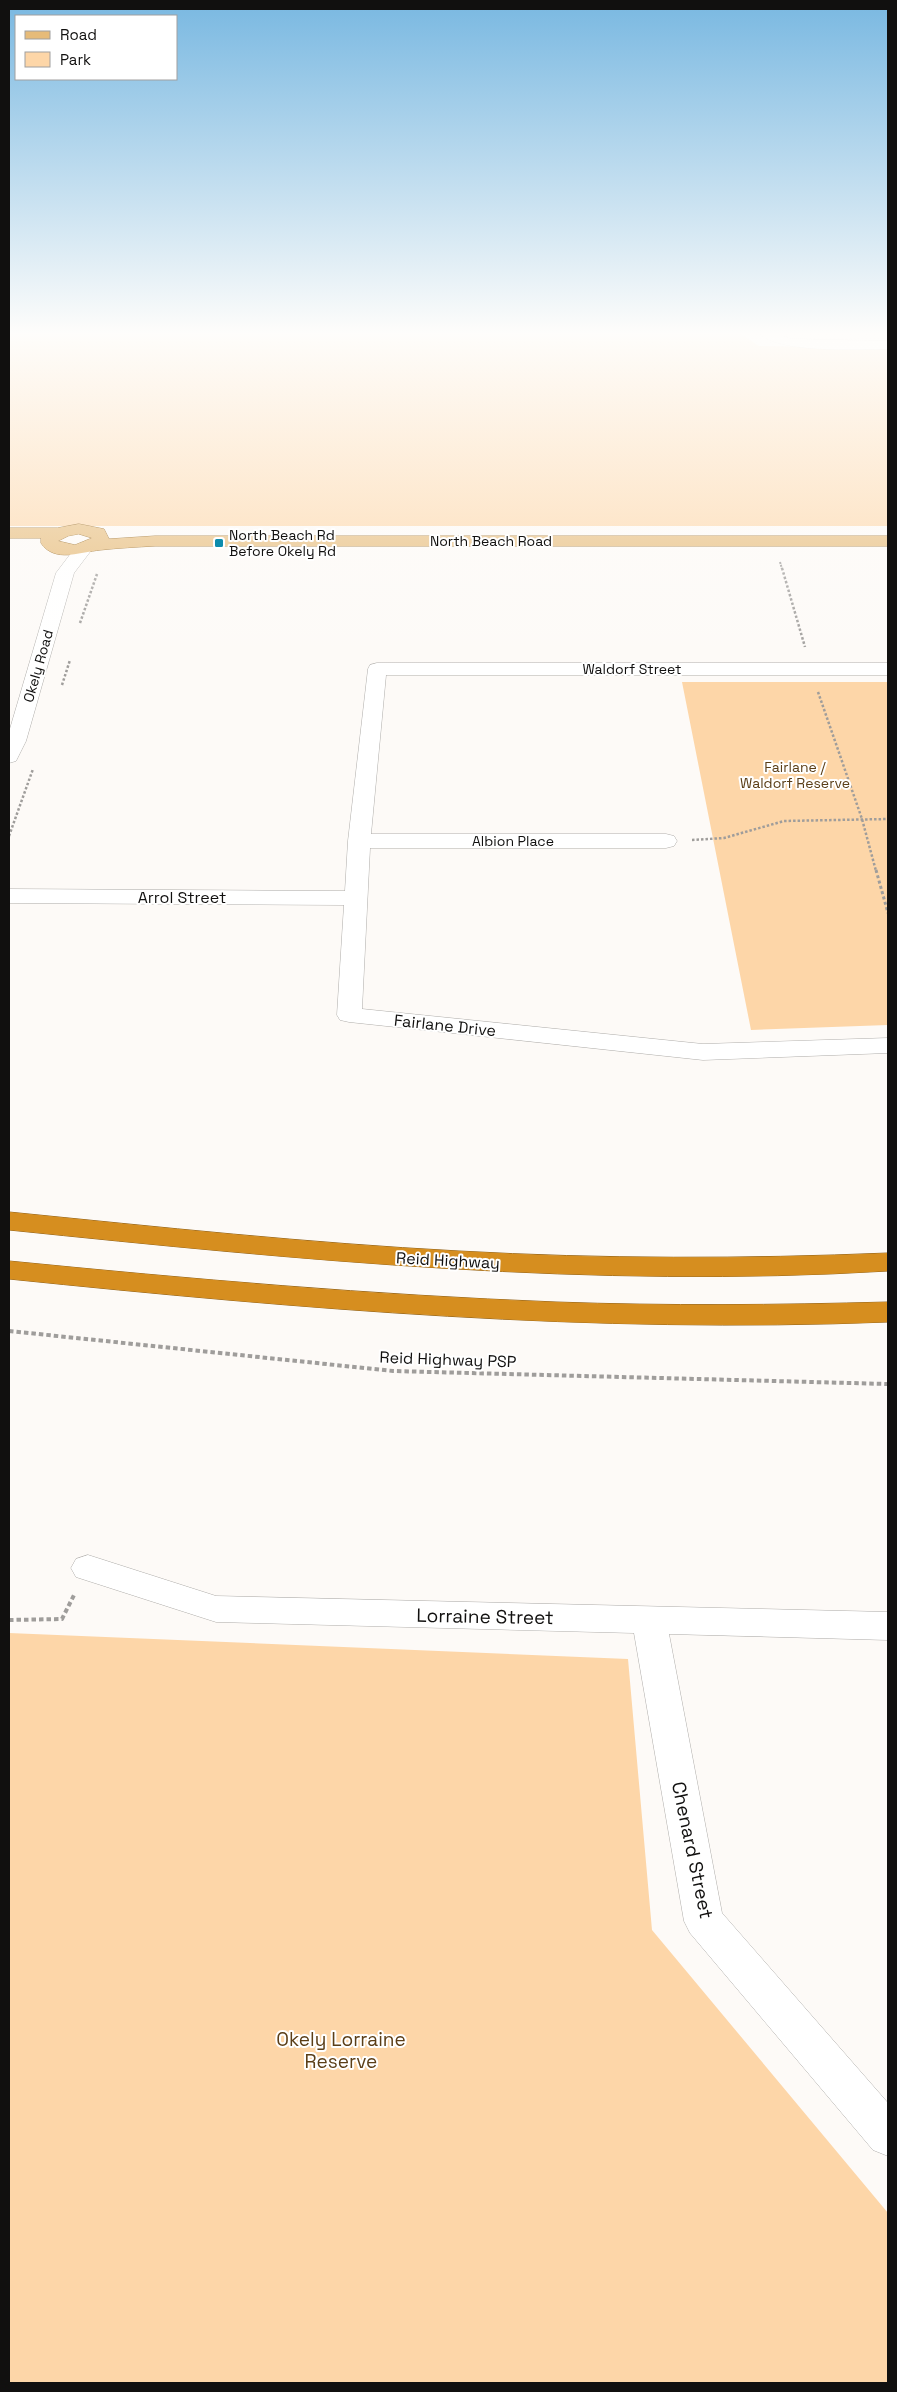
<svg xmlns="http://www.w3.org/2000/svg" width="897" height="2392" font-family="'Space Grotesk',sans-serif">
<rect width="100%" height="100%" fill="#fdfaf7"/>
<path fill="#fdd6a8" d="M9,332H738L759,346L888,348V526H9Z
M682,682H888V1025L751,1030Z
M9,1633L628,1659L652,1930L888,2213V2383H9Z"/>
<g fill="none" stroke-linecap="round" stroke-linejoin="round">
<g stroke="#afadaa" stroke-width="1">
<path id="minor" d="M758,332H774L791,339L888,341V349C859,349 776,354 758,332Z
M84,543L90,544L93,548L74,573L26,741L16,761L9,763V732L56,573L78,544Z
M377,663H888V675H386L371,834H666L674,836L677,841L674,846L666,848H370L362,1009L703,1044L888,1038V1053L703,1060L349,1022L340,1020L337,1015L344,905L9,903V889L345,891L348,841L368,669L370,665Z
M88,1555L216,1596L888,1612V1640L669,1634L722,1913L888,2103V2156L873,2150L690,1933L684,1921L634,1633L216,1622L76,1577L71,1568L76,1559Z"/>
</g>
<g stroke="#916219" stroke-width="1">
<path id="major" d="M79,524L104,529L109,539L155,536H888V546H155C137,547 118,548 100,550C81,552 54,563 41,543V538H9V528H57ZM79,534L92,538L75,545L58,541L68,536Z"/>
</g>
<g stroke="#916219" stroke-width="1">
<path id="highway" d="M9,1212C159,1227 308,1243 459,1251C602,1259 745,1259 888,1253V1271C594,1289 301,1260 9,1230Z
M9,1261C191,1279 373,1295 556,1302C667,1306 777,1305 888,1302V1322C594,1334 301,1309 9,1279Z"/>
</g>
<path stroke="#9f9d9b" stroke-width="2" stroke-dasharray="2 1" stroke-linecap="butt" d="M780,562L782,569"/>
<path stroke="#9f9d9b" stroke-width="2.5" stroke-dasharray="2.5 2" stroke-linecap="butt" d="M782,568L805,647
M80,623L97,574
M62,685L70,660
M818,692L862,819L876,871
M9,836L33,769
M692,840L724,838L784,821L888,819"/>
<path stroke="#9f9d9b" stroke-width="3" stroke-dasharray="3 2.5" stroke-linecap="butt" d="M876,870L888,913"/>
<path stroke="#9f9d9b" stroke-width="4" stroke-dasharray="4.5 3" stroke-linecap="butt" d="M9,1331L393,1371L888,1384
M9,1620L62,1619L75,1593"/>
<use href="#minor" fill="#fff" fill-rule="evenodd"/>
<use href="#major" fill="#e6bb79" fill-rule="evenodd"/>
<use href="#highway" fill="#d68e1f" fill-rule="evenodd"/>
</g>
<linearGradient id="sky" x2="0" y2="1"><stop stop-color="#79b8e1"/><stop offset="0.5" stop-color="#fefdfb"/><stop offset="1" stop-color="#fefdfb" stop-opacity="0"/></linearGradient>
<rect width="897" height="667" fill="url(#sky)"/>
<rect fill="#0d8cad" stroke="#fff" stroke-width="2" x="214" y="538" width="10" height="10" rx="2.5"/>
<g text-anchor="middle" stroke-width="4" stroke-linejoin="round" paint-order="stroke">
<g font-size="14" fill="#11100f" stroke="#fff" text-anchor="start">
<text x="229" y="540">North Beach Rd<tspan x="229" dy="16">Before Okely Rd</tspan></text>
</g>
<g font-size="14" fill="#11100f" stroke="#fff">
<text x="491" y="546">North Beach Road</text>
<text transform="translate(38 666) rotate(-74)" y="5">Okely Road</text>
<text x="632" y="674">Waldorf Street</text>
<text x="513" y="846">Albion Place</text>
</g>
<g font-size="14" fill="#5b3e17" stroke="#fff">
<text x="795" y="772">Fairlane /<tspan x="795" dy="16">Waldorf Reserve</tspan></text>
</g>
<g font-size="16" fill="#11100f" stroke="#fff">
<text x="182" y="903">Arrol Street</text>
<text transform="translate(445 1025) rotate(6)" y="6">Fairlane Drive</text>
<text transform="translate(448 1260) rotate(3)" y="6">Reid Highway</text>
<text transform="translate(448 1359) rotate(2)" y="6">Reid Highway PSP</text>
</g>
<g font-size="19" fill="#11100f" stroke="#fff">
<text transform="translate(485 1616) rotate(1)" y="7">Lorraine Street</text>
<text transform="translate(693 1850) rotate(78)" y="7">Chenard Street</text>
</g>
<g font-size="19" fill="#5b3e17" stroke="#fff">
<text x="341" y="2046">Okely Lorraine<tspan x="341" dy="22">Reserve</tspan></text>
</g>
</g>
<rect width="897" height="2392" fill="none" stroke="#11100f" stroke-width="20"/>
<rect x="15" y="15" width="162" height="65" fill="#ffffff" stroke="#a09f9f"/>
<rect x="25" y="31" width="25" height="8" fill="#e6bb79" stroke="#a09f9f"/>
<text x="60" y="40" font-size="15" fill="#11100f">Road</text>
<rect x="25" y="52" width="25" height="15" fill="#fdd6a8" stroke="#a09f9f"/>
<text x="60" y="65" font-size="15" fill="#11100f">Park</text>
</svg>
